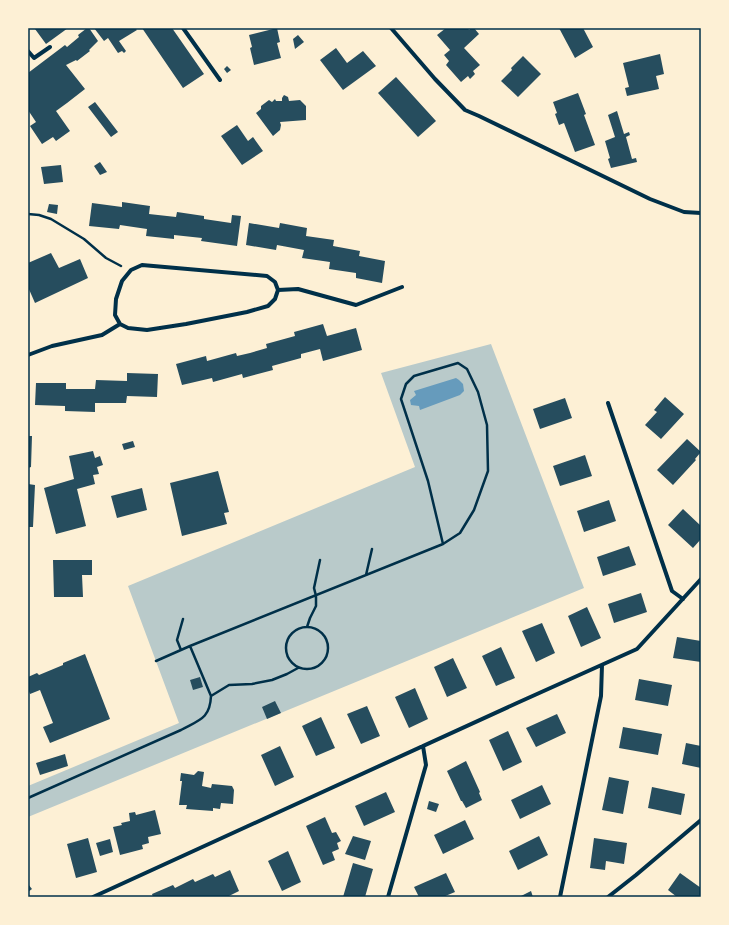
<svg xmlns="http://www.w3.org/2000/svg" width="729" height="925" font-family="Poppins,sans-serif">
<rect width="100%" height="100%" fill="#fdf0d5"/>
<path fill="#b9caca" d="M491,344L584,588L28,817V786L179,723L128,586L415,467L381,373Z"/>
<path fill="#669bbc" d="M456,378L459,380L463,384L464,391L460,395L420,410L419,406L411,405L410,400L416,395L414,391Z"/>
<path fill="#264d5e" d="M37,28H68L46,44L35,29Z
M87,28H89L98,41L89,50L90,51L77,61L76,60L66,65L85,89L67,103L56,111L70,131L56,141L53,137L42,144L30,126L36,122L28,110V73L65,45L67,47L79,37L78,35Z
M94,28H135L137,30L119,41L126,51L124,53L122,51L118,53L108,38L104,41Z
M142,28H172L204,74L183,88Z
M277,28L280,42L277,43L281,58L254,65L250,48L252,47L249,35Z
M446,28H468L469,30L471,28H474L479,34L464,48L480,65L473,71L475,74L470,79L468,76L461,82L446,65L449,61L444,55L450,50L437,35Z
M559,28H583L593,47L575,58Z
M298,35L304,42L295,49L293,39Z
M336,48L347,63L363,51L376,66L343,90L320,60Z
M660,54L664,74L656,76L659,89L627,96L625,88L629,87L623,63Z
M523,56L541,74L518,97L501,81L512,70L511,68Z
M227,66L231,70L227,73L224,69Z
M396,77L436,121L418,137L378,93Z
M578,93L586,114L584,115L595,145L575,152L564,123L559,125L555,114L557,113L553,102Z
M284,95L288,97L289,101L300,100L306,106V120L280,122L281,125L280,130L273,136L256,113L261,109V106L269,100L272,102L275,99L276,101H282V98Z
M95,102L118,132L111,137L88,107Z
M617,111L624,134L629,132L630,135L626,137L632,159L636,158L637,162L611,168L608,159L610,158L605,141L615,137L608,115Z
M237,125L248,141L253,137L263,151L242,165L221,136Z
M100,162L107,172L100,175L94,166Z
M61,165L63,182L44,184L41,167Z
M122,202L150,206L149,214L176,217L177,212L204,216V219L231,223L232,215L241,216L237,246L201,241L202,238L174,235V239L146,236L147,229L120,225L119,229L89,226L92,203L122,207Z
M49,204L58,205L57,214L47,212Z
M249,223L279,228L280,223L307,228L306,236L334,240L333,246L360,251L359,256L385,261L382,283L356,278V273L329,269L330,262L302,258L304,250L277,245L276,250L246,245Z
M51,253L59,268L80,259L88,278L35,303L28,287V263Z
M323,324L327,336L356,328L362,350L323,361L320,349L301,354V358L272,366L273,370L243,378L242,374L213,382L212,378L182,385L176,364L206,356L207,361L236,353L237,356L250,353L267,348L266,344L295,336L294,332Z
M127,373L158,374L157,397L127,396L126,403H95V412L65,411V406L35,405L36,383H66V389H95L96,380L127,381Z
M665,397L684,414L661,439L645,425L657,412L654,410Z
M565,398L572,418L540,429L533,409Z
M28,436H32L31,467L28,468Z
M687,439L701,452L695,459L696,460L673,485L657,470Z
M133,441L135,447L124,450L122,444Z
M93,451L95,458L100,456L103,465L97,467L99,474L93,475L95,484L77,489L86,526L56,534L44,488L74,479L69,456Z
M585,455L592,476L560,486L553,466Z
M218,471L229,512L224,513L227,524L182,536L170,483Z
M28,484L35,485L33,527H28Z
M142,488L147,510L117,518L111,496Z
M609,500L616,521L584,532L577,511Z
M683,509L701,526V539L693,548L668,525Z
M629,546L636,565L603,576L597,557Z
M53,560H92V575H82L83,597H54Z
M641,593L647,612L614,623L608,604Z
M587,607L601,638L581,647L568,616Z
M542,623L555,653L536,662L522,631Z
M677,637L701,641V662L673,658Z
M501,647L515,678L496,686L482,656Z
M85,654L110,719L50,743L43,727L53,723L40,690L30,694L28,689V677L37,673L39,675L63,665V663Z
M453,658L467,688L447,697L434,667Z
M200,677L203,687L193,690L190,680Z
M639,679L672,685L668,706L635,700Z
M415,688L428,719L409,728L395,697Z
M275,701L281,713L267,719L262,707Z
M367,706L380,736L361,744L347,714Z
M557,714L566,733L536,747L526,728Z
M321,717L335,748L316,756L302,726Z
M623,727L662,734L658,755L619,748Z
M508,731L522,762L503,771L489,740Z
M686,743L701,746V768L682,764Z
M280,746L294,777L275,786L261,755Z
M65,754L68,766L40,775L36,763Z
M466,761L480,792L479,793L482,800L466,808L462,801H461L447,771Z
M198,771L204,772L202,786L211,788L212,784L232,786L234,790L233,804L221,803L220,809L213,808V811L186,809L187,805H179L182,781H180L181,773L194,775Z
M609,777L629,781L623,814L602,810Z
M542,785L551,804L520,819L511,800Z
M652,787L685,794L681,815L648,808Z
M386,792L395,812L364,826L355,806Z
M429,801L439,804L436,812L427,809Z
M155,810L161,834L148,837L149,843L142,845L143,849L120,855L113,827L122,825L121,823L130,821L129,813L135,812L136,815Z
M325,817L332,833L336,832L341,841L337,843L339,849L332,852L335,860L323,865L306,826Z
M465,820L474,839L443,854L434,835Z
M353,836L371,841L365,860L345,854Z
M539,836L548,855L518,870L509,851Z
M88,838L97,872L76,878L67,844Z
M594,838L627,843L624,864L606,861L605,870L590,868Z
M110,839L113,852L100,856L96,843Z
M288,851L301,882L282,891L268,861Z
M353,863L373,869L365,897H343Z
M230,870L239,891L227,897H220V896L218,897H153L152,894L173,885L175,888L193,879L195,882L213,874L215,877Z
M446,873L455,892L443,897H419L414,887Z
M680,873L701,888V897H677L668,890Z
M28,884L32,889L28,892Z
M531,891L533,897H519Z"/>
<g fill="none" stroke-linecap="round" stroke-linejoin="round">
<path stroke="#003049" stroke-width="2.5" d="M28,214L39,215L51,219L84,239L106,258L121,266
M458,363L467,369L478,392L487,425L488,471L474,510L460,533L443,544L428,481L401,399L406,384L414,376Z
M366,575L372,549
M307,627L310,618L316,606V596L314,588L320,560
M286 648a21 21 0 1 1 42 0a21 21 0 1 1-42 0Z
M181,650L177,640L183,619
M156,661L190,646L443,544
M211,696L229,685L252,684L272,680L287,674L298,668
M28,798L181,730C199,720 210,719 211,696L190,646"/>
<path stroke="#003049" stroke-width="4" d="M183,28L220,80
M391,28L435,79L465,110L479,116L650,199L684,212L701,213
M28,51L34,58L50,47
M142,265L267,276L275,282L278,290L275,299L268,306L247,312L186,324L147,330L128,328L120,324L115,315L116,299L122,281L131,270Z
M278,290L298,289L356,305L402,287
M28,355L52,346L102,335L120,324
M608,403L672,591L683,599
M93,897L517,703L637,649L701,579
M388,897L426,765L423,746
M560,897L601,696L602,665
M608,897L636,875L701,820"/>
</g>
<rect width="729" height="925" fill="none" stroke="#fdf0d5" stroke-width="58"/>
<rect x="29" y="29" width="671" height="867" fill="none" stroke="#003049" stroke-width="1.5"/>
</svg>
